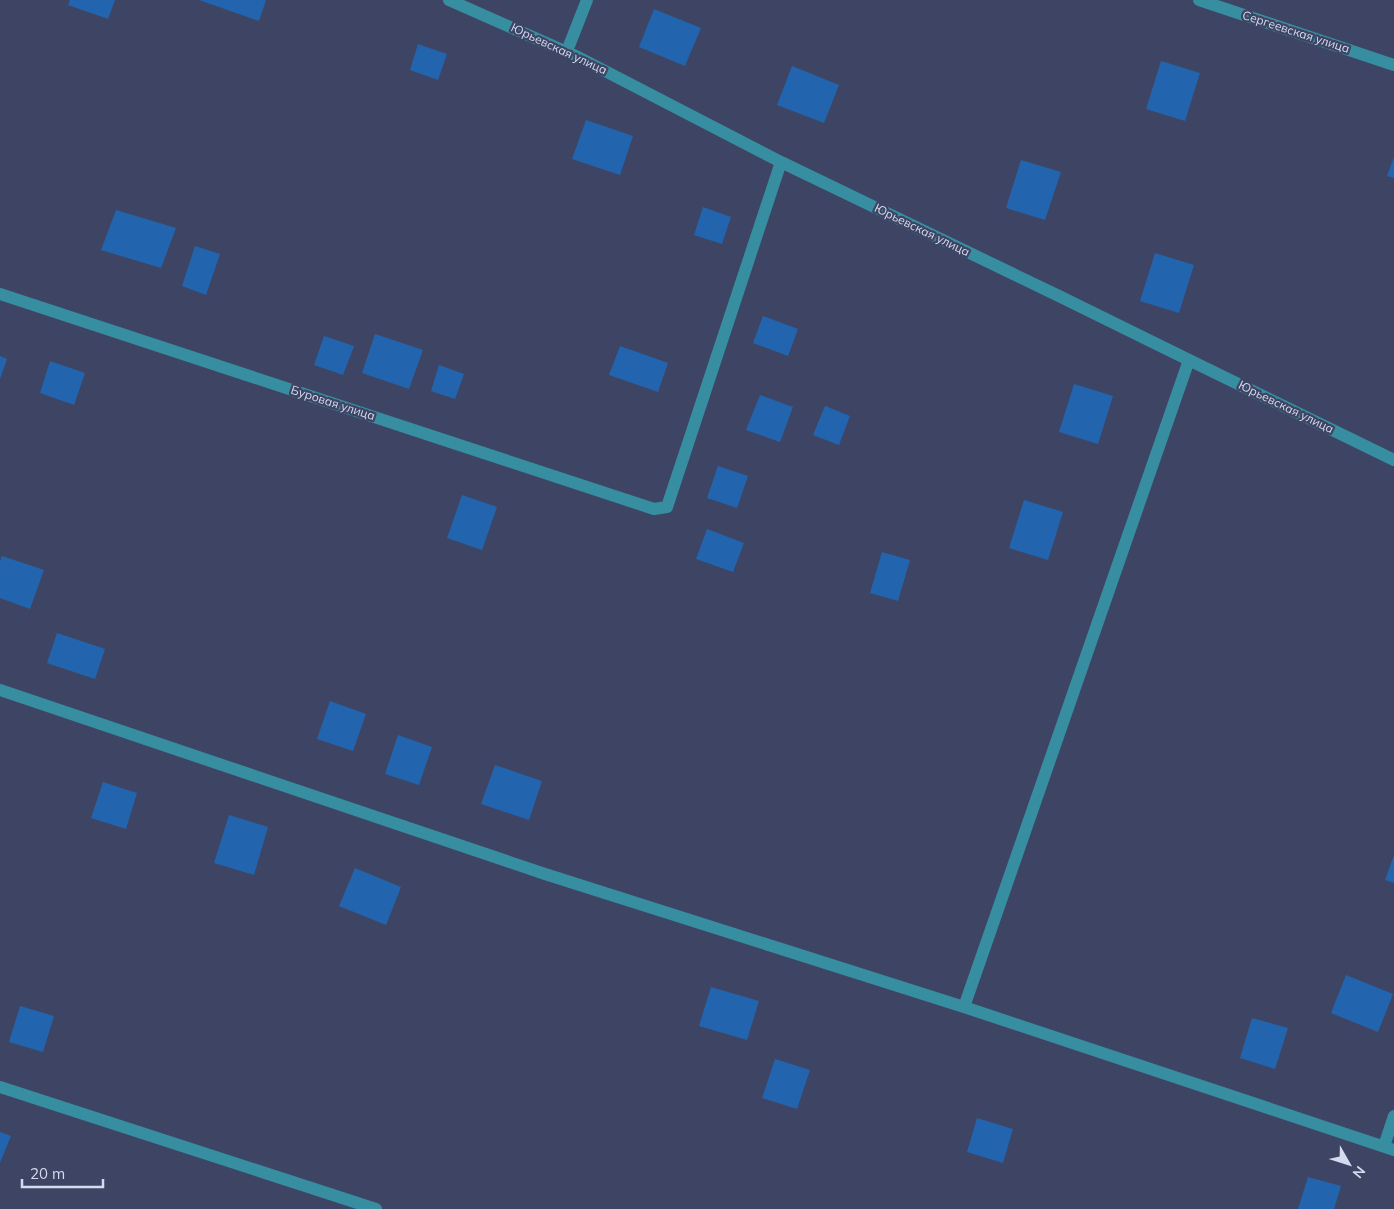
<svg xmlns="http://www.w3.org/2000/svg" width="1394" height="1209" font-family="Mulish,sans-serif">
<rect width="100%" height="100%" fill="#3e4564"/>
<path fill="#2265ae" d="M70,0H115L108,19L68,5Z
M199,0H266L259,21Z
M654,9L701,28L685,66L639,47Z
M418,44L447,54L438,80L410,70Z
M1161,61L1200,73L1185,121L1146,109Z
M792,66L839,85L824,123L777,105Z
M586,120L633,136L620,175L572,159Z
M1394,157V178L1387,176Z
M1021,160L1061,172L1045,220L1006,208Z
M703,207L731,217L722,244L694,235Z
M116,210L176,228L161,268L101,250Z
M195,246L220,254L206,295L182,286Z
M1155,253L1194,265L1179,313L1140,301Z
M763,316L798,329L788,356L753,343Z
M375,334L423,350L409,389L362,373Z
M324,336L354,346L343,375L314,365Z
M620,346L668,363L658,392L609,375Z
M0,356L7,359L0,379Z
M50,361L85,373L74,405L40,393Z
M439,365L464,374L455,399L431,391Z
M1074,384L1113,396L1098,444L1059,432Z
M760,395L793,407L780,442L746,430Z
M825,406L850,416L839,445L813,435Z
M718,466L748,476L737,508L707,498Z
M462,495L497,507L482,550L447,538Z
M1024,500L1063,512L1048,560L1009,548Z
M707,529L744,543L733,572L696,559Z
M882,552L910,560L898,601L870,593Z
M2,556L44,570L30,609L0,598V561Z
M57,633L105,649L95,679L47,663Z
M330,701L366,714L353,751L317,739Z
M398,735L432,747L419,785L385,774Z
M495,765L542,781L529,820L481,804Z
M103,782L137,793L126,829L91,818Z
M229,815L268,827L254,875L214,863Z
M1394,855V883L1385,880Z
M355,868L401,887L386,925L339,906Z
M1346,975L1393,994L1378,1032L1331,1013Z
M711,987L759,1001L747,1040L699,1026Z
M20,1006L54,1016L43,1052L9,1042Z
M1252,1018L1288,1028L1275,1069L1240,1058Z
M775,1059L810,1070L797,1109L762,1098Z
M977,1118L1013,1129L1003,1163L967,1152Z
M0,1132L11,1136L0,1163Z
M1308,1177L1341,1186L1334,1209H1298Z"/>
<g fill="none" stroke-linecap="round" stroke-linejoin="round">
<path stroke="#368ea0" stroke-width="12" d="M449,0L578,57L781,162L1061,297L1189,360L1394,460
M1199,0L1394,65
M567,51L587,0
M0,294L654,509L667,507L781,162
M0,690L545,874L964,1007L1394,1150
M964,1007L1189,360
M0,1087L376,1209
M1384,1146L1394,1116"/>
</g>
<g text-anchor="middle" stroke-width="4.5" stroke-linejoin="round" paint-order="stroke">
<g font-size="12" fill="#d5dbee" stroke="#3e4564">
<text transform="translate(1296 32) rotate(18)" y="4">Сергеевская улица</text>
<text transform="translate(559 49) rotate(25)" y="4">Юрьевская улица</text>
<text transform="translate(922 230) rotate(26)" y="4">Юрьевская улица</text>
<text transform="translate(333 403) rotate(18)" y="4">Буровая улица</text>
<text transform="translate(1286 407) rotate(26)" y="4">Юрьевская улица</text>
</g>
</g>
<g transform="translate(1349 1164) rotate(129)" stroke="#3e4564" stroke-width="4" paint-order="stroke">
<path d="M0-4L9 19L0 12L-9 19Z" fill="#d5dbee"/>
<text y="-8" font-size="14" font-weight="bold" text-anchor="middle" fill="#d5dbee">N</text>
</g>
<path d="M22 1179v8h81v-8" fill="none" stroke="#d5dbee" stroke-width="2.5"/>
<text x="30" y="1179" font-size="15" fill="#d5dbee" stroke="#3e4564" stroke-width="4" paint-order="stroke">20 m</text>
</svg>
